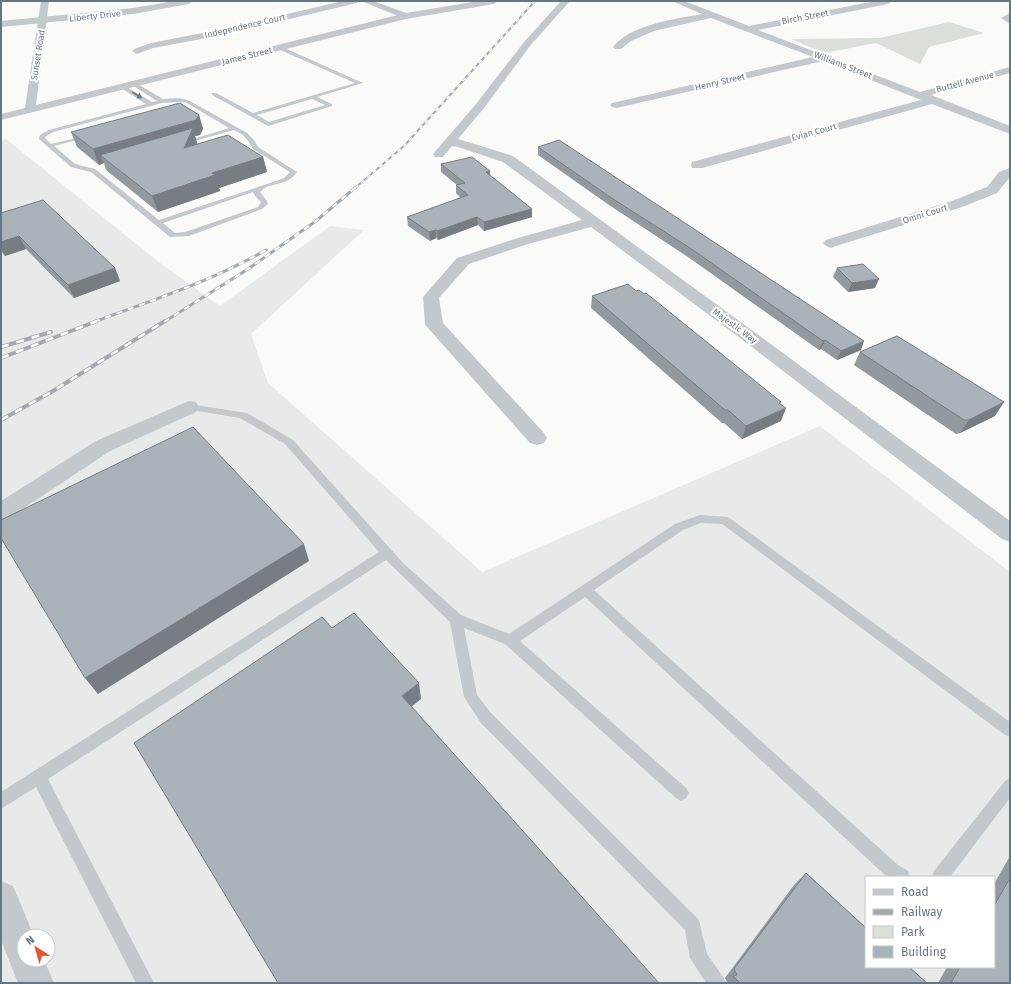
<svg xmlns="http://www.w3.org/2000/svg" width="1011" height="984" font-family="'Fira Sans',sans-serif">
<rect width="100%" height="100%" fill="#fafaf8"/>
<path fill="#e8e9e9" fill-rule="evenodd" d="M6,139L160,263L220,306L330,226L364,230L251,334L268,383L482,572L820,426L1010,572V983H1V141ZM866,877H994V967H866ZM24,936H48V960H24Z"/>
<path fill="#dadfd7" d="M949,22L984,33L929,47L920,64L876,43L824,53L791,39L880,38Z"/>
<g fill="none" stroke-linecap="round" stroke-linejoin="round">
<path fill="#c3c8cc" fill-rule="evenodd" d="M278,47H282L363,83L317,97L332,104V106L268,126L212,95V93H216L253,113L355,83L278,49ZM312,99L325,105L269,122L257,115Z
M134,82L163,99L179,98L188,100L247,133L254,140L258,147L297,172C287,187 271,181 260,192L267,201L268,204L262,209L189,236L170,237L91,172L71,167L39,139L40,135L49,130L146,104L121,88V86H125L152,102L157,101L132,85L131,84ZM179,102H185L229,128L180,143V145L234,130L243,135L249,142L253,149L290,172L284,178L279,180L159,220L95,169L75,164L54,146L89,137V135L51,144L45,138V137L53,132L162,103ZM253,192L255,196L261,202L258,207L185,232L175,233L163,223Z
M189,404L247,413L293,440L403,563L461,615L509,634L675,524L700,515L728,517L1010,722V737L1005,735L722,524L701,523L683,530L594,590L898,865L908,871L910,877H887L585,597L520,641L686,788L689,793L686,798L681,801L676,798L505,644L464,628L477,695L491,713L699,920L707,954L723,977L726,983H706L690,958L685,930L481,723L464,697L450,622L386,560L48,779L154,983H136L36,787L1,809V792L379,552L285,444L240,418L186,409L184,407L186,405Z
M1010,778V798L950,877H932L934,871L1005,781Z"/>
<path fill="#c3c8cc" fill-rule="evenodd" d="M175,1H193L189,4L133,14L1,27V21L133,8Z
M343,1H358L357,3L223,35L153,48L137,54L132,51L134,49L151,43L223,29Z
M361,1H373L409,14L410,16L409,18H403Z
M561,1H570L530,46L484,108L458,139L513,156L764,339L1010,521V542L1002,539L752,347L591,227L528,244L469,264L439,298L443,323L544,433L547,438L544,443L537,445L530,443L428,328L425,324L423,297L457,258L518,238L582,220L503,162L458,147L452,146L443,157H435L433,154L476,104L524,42Z
M672,1H684L749,26L875,1H892L888,4L758,30L920,92L1010,67V73L931,95L1010,126V134L932,104L702,168H692L691,165L692,162L921,100L823,61L616,108L612,107L610,105L612,103L813,57L711,18L654,31L631,41L621,49H615L613,47C631,24 676,19 702,14Z
M1010,13V24L1001,18Z
M1010,168V177L997,193L962,207L836,246L831,248L826,246L823,243L826,240L952,201L987,187L999,172Z
M189,401L196,402L199,407L196,412L110,451L9,518L1,520V501L96,441Z
M1,881L13,886L34,936H24V960H44L54,983H18L1,940Z"/>
<path fill="#c3c8cc" fill-rule="evenodd" d="M41,1H49L36,105L406,13L479,1H498L494,4L406,19L1,120V114L25,108Z"/>
<g stroke="#a2aab0" stroke-width="2">
<path id="rail-far2" d="M355,188L404,146L535,1"/>
</g>
<g stroke="#a2aab0" stroke-width="3">
<path id="rail-far1" d="M94,322C153,300 212,281 266,250
M164,322L248,269L316,221L356,187"/>
</g>
<g stroke="#a2aab0" stroke-width="4">
<path id="rail" d="M1,347L51,332
M1,358L97,321
M1,420L53,391L165,321"/>
</g>
<use href="#rail-far2" stroke="#fff" stroke-width="1.5" stroke-dasharray="4" stroke-linecap="butt"/>
<use href="#rail-far1" stroke="#fff" stroke-width="2" stroke-dasharray="6" stroke-linecap="butt"/>
<use href="#rail" stroke="#fff" stroke-width="2.5" stroke-dasharray="8" stroke-linecap="butt"/>
</g>
<path fill="#929a9f" d="M199,115L203,129L200,135L195,136L197,143L196,145L263,157L267,172L219,188L220,191L158,212L106,170L104,163L99,165L77,147L71,132Z
M538,147L861,350L837,360L821,349L819,350L688,257L609,205L538,155Z
M441,164L490,171V175L532,209V217L484,231L478,225L438,240L436,238L430,241L408,226L407,217L461,198L456,193V185H457L441,172Z
M1,213L115,268L120,281L74,298L26,249L5,256L1,251Z
M837,268L875,288L848,292L833,277Z
M636,291L780,404L781,421L742,439L724,423H722L591,308L592,296Z
M860,352L995,416L960,433L956,434L854,365Z
M1010,856V983H938L947,967H994V884Z
M806,873L927,983H726L727,982L725,978L794,885Z"/>
<path fill="#777d82" d="M199,115L203,129L200,135L195,136L197,143L188,164L100,155L104,163L99,165L93,149Z
M263,157L267,172L219,188L220,191L158,212L152,196L212,173Z
M490,171V179L486,172Z
M532,209V217L484,231V222Z
M477,217L478,225L438,240L437,231Z
M436,230V238L430,241L429,232Z
M19,236L26,249L5,256L1,248V242Z
M115,268L120,281L74,298L68,285Z
M879,279L875,288L848,292L852,283Z
M825,340L821,349L819,350L823,341Z
M864,341L861,350L837,360L841,351Z
M781,402L777,412L786,408L781,421L742,439L746,426L779,403Z
M1004,402L995,416L960,433L969,420Z
M304,544L309,561L98,694L85,678Z
M419,683L421,699L405,712L402,696Z"/>
<path fill="#aab3b9" stroke="#777d82" d="M180,103L199,115L196,120L93,149L71,132Z
M193,128L184,148L228,135L263,157L212,173L215,175L152,196L100,155Z
M559,140L864,341L841,351L825,340L823,341L690,248L610,197L538,147Z
M472,157L490,171L486,172L532,209L484,222L477,217L437,231L436,230L429,232L407,217L468,195L456,185L465,183L441,164Z
M43,200L115,268L68,285L19,236L1,242V213Z
M863,264L879,279L852,283L837,268Z
M628,284L636,291L639,290L644,294L646,293L781,402L779,403L786,408L746,426L728,410H725L592,296Z
M897,336L1004,402L969,420H964L860,352Z
M193,427L304,544L85,678L1,538V520Z
M354,613L419,683L402,696L659,983H278L134,743L322,617L332,628Z
M806,873L866,928V967H909L927,983H740L733,976L737,975L734,969Z
M1010,878V983H951L960,967H994V906Z"/>
<defs><path id="oneway-solid" d="M-6-.8H1V-3.2L6.5 0L1 3.2V.8H-6Z"/></defs>
<use fill="#6a7a87" href="#oneway-solid" transform="translate(137 95) rotate(32)"/>
<g text-anchor="middle" stroke-width="4" stroke-linejoin="round" paint-order="stroke">
<g font-size="9" fill="#657683" stroke="#fff">
<text transform="translate(95 16) rotate(-6)" y="3">Liberty Drive</text>
<text transform="translate(805 17) rotate(-11)" y="3">Birch Street</text>
<text transform="translate(245 26) rotate(-13)" y="3">Independence Court</text>
<text transform="translate(38 55) rotate(-81)" y="3">Sunset Road</text>
<text transform="translate(247 56) rotate(-14)" y="3">James Street</text>
<text transform="translate(843 65) rotate(21)" y="3">Williams Street</text>
<text transform="translate(720 82) rotate(-13)" y="3">Henry Street</text>
<text transform="translate(965 82) rotate(-15)" y="3">Buttell Avenue</text>
<text transform="translate(814 132) rotate(-15)" y="3">Evian Court</text>
<text transform="translate(925 214) rotate(-17)" y="3">Omni Court</text>
<text transform="translate(735 326) rotate(36)" y="3">Majestic Way</text>
</g>
</g>
<rect width="1011" height="984" fill="none" stroke="#657683" stroke-width="4"/>
<rect x="865" y="876" width="130" height="92" fill="#ffffff" stroke="#c1c8cd"/>
<rect x="873" y="889" width="20" height="6" fill="#c3c8cc" stroke="#c1c8cd"/>
<text x="901" y="896" font-size="12" fill="#657683">Road</text>
<rect x="873" y="909" width="20" height="6" fill="#a2aab0" stroke="#c1c8cd"/>
<text x="901" y="916" font-size="12" fill="#657683">Railway</text>
<rect x="873" y="926" width="20" height="12" fill="#dadfd7" stroke="#c1c8cd"/>
<text x="901" y="936" font-size="12" fill="#657683">Park</text>
<rect x="873" y="946" width="20" height="12" fill="#aab3b9" stroke="#c1c8cd"/>
<text x="901" y="956" font-size="12" fill="#657683">Building</text>
<g transform="translate(36 948) rotate(323)"><circle r="19" fill="#ffffff" stroke="#c1c8cd"/>
<path d="M0-3L7 15L0 10L-7 15Z" fill="#e4572e"/>
<text y="-6" font-size="11" font-weight="bold" text-anchor="middle" fill="#657683">N</text>
</g>
</svg>
